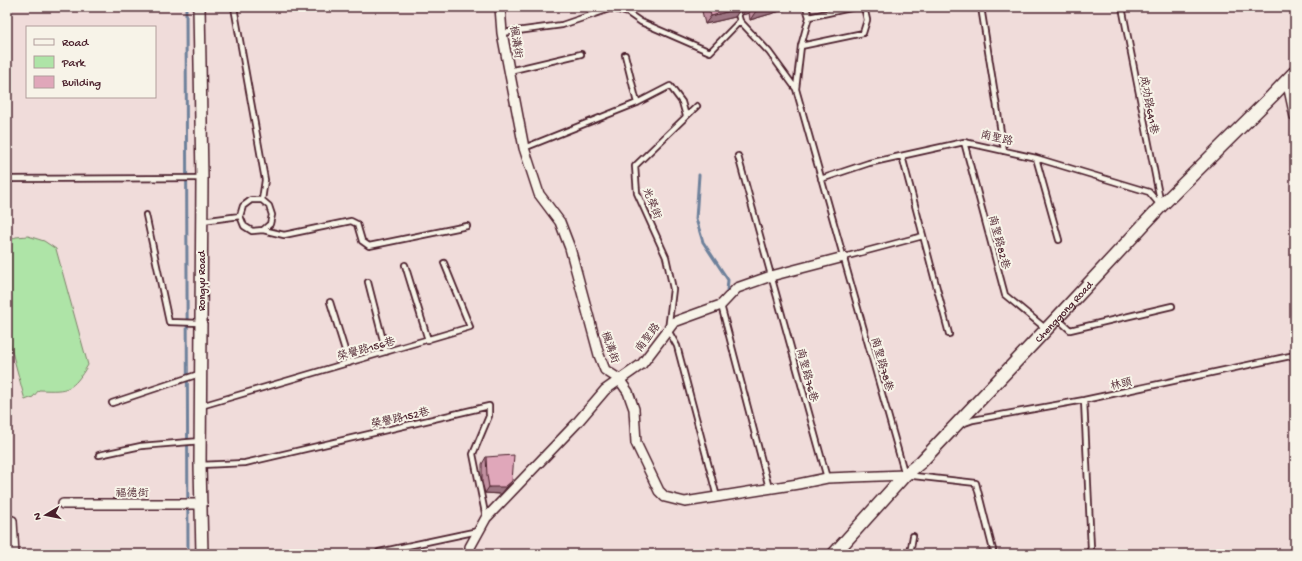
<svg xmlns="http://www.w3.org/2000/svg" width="1302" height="561" font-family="'Gochi Hand','LXGW WenKai TC',sans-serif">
<rect width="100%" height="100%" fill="#f0dcda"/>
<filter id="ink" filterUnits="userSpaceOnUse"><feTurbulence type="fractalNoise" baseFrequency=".025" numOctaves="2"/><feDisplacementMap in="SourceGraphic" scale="8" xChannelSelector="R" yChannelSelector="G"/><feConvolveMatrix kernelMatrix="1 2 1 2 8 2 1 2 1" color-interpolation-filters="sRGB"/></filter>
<g filter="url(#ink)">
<path fill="#aee4a7" stroke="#7c8269" d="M28,236L44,241L56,249L88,365C72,391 69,391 39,390L33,397L25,400L7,333V241L16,237Z"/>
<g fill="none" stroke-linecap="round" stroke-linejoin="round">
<path stroke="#6e819b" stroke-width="3" d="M186,7L188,554
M699,175L696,219L703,242L728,280L727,291"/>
<g stroke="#4a1f2b" stroke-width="8">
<path id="service" d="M234,7L265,180L262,200
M736,7L740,21L769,52L796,89L905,475L976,483L994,554
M981,7L1004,151
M1122,7L1161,205
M809,17L855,7
M502,33L562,25L612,8L628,13L641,22L710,52L740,21
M801,46L863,33L867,20L864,7
M625,55L637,103
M509,71L581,54
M796,89L801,46L809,17L806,7
M697,106L635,166L637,193L666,257L673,289L668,330L677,346L717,497
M964,142L1005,295L1045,328
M524,148L637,103L670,86L682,102L686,116
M738,156L827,478
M902,156L949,334
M1036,158L1059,240
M7,179L201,178
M821,179L869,163L964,142L1036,158L1149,192L1160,205
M146,215L169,322L201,323
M202,221L240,216
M263,230L270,224L272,215L269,206L262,200H251L243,206L240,216L244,226L252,231L263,230L284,235L351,221L357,224L362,241L369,246L467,226
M844,257L923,236
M405,265L428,340
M368,282L386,352
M330,302L349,363
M721,305L769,488
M1057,318L1070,330L1172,306
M1084,400L1091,548L1088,554
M112,403L199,374
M201,406L470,327L444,263
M962,424L973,420L1084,400L1295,355
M99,455L141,446L201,441
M200,465L245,463L489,406V416L473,454L486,518
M379,554V552L478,531
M910,554L913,536"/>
</g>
<g stroke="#4a1f2b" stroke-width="12">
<path id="minor" d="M500,7L502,33L524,148L539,194L560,222L570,248L599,355L605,370L619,379L628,392L634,409L636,443L659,491L665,497L685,502L798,484L827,478L905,475
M1287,80L1295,117
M63,504H202
M7,520L12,521L14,554
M471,554L470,547L486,518L576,424L605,390L642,364L674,322L721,305L737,288L771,276L844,257"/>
</g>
<g stroke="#4a1f2b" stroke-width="14">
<path id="tertiary" d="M199,7L202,178L200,465L202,554"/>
</g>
<g stroke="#4a1f2b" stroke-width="15">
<g id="secondary">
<path id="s1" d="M834,554L905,475L921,462L1057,318L1161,206L1272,96L1295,72"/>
</g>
</g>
<use href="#service" stroke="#f7f3e8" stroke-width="4.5"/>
<use href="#minor" stroke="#f7f3e8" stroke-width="9"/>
<use href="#tertiary" stroke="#f7f3e8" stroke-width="11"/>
<use href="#secondary" stroke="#f7f3e8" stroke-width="12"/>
</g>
<path fill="#c190a0" stroke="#4a1f2b" d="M701,7H794L750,20L749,13L742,15L740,9L735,17L705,24Z
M486,457L512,481L507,487L501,494L485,493L482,482V464Z"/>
<path fill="#9d7582" stroke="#4a1f2b" d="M748,7H753L749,13L742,15Z
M771,7H794L750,20L756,11Z
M741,8L735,17L705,24L711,16Z
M512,481L507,487L501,494L485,493L489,487Z"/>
<path fill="#e0a7ba" stroke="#4a1f2b" d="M709,7H741V8L711,16Z
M755,7H771L756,11Z
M514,455L512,481L505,487H489L487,475L486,457Z"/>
</g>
<g text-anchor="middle" stroke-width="4" stroke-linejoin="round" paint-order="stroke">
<g font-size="11" fill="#4a1f2b" stroke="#f7f3e8">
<text transform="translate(517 42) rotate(81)" y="4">楓溝街</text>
<text transform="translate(1150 105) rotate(79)" y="4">成功路641巷</text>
<text transform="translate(997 137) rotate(13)" y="4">南聖路</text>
<text transform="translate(653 203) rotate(68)" y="4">光榮街</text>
<text transform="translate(1000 242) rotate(75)" y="4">南聖路82巷</text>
<text transform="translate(201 281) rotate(-90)" y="4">Rongyu Road</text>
<text dy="4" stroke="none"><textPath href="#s1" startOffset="334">Chenggong Road</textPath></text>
<text transform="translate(647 337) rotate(-53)" y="4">南聖路</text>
<text transform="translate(611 347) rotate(71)" y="4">楓溝街</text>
<text transform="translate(366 348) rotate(-16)" y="4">榮譽路156巷</text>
<text transform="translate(883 364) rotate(74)" y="4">南聖路78巷</text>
<text transform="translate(808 375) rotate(75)" y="4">南聖路76巷</text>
<text transform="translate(1121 383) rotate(-12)" y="4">林頭</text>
<text transform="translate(400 417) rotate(-13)" y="4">榮譽路152巷</text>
<text x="132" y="496">福德街</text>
</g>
</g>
<rect width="1302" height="561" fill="none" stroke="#f7f3e8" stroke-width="24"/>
<rect x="12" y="12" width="1278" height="537" fill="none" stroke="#4a1f2b" stroke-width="1.5" filter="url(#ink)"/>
<rect x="26" y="26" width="130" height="72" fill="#f7f3e8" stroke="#b29e9c"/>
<rect x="34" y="39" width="20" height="6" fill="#f7f3e8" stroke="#b29e9c"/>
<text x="62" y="46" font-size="12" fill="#4a1f2b">Road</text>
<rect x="34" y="56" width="20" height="12" fill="#aee4a7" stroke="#b29e9c"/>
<text x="62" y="66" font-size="12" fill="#4a1f2b">Park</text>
<rect x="34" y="76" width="20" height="12" fill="#e0a7ba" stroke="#b29e9c"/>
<text x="62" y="86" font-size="12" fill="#4a1f2b">Building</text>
<g transform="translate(46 515) rotate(260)" stroke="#f7f3e8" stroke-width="3" paint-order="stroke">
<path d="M0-3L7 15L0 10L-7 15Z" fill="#4a1f2b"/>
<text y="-6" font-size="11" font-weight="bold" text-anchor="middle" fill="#4a1f2b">N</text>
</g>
</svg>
